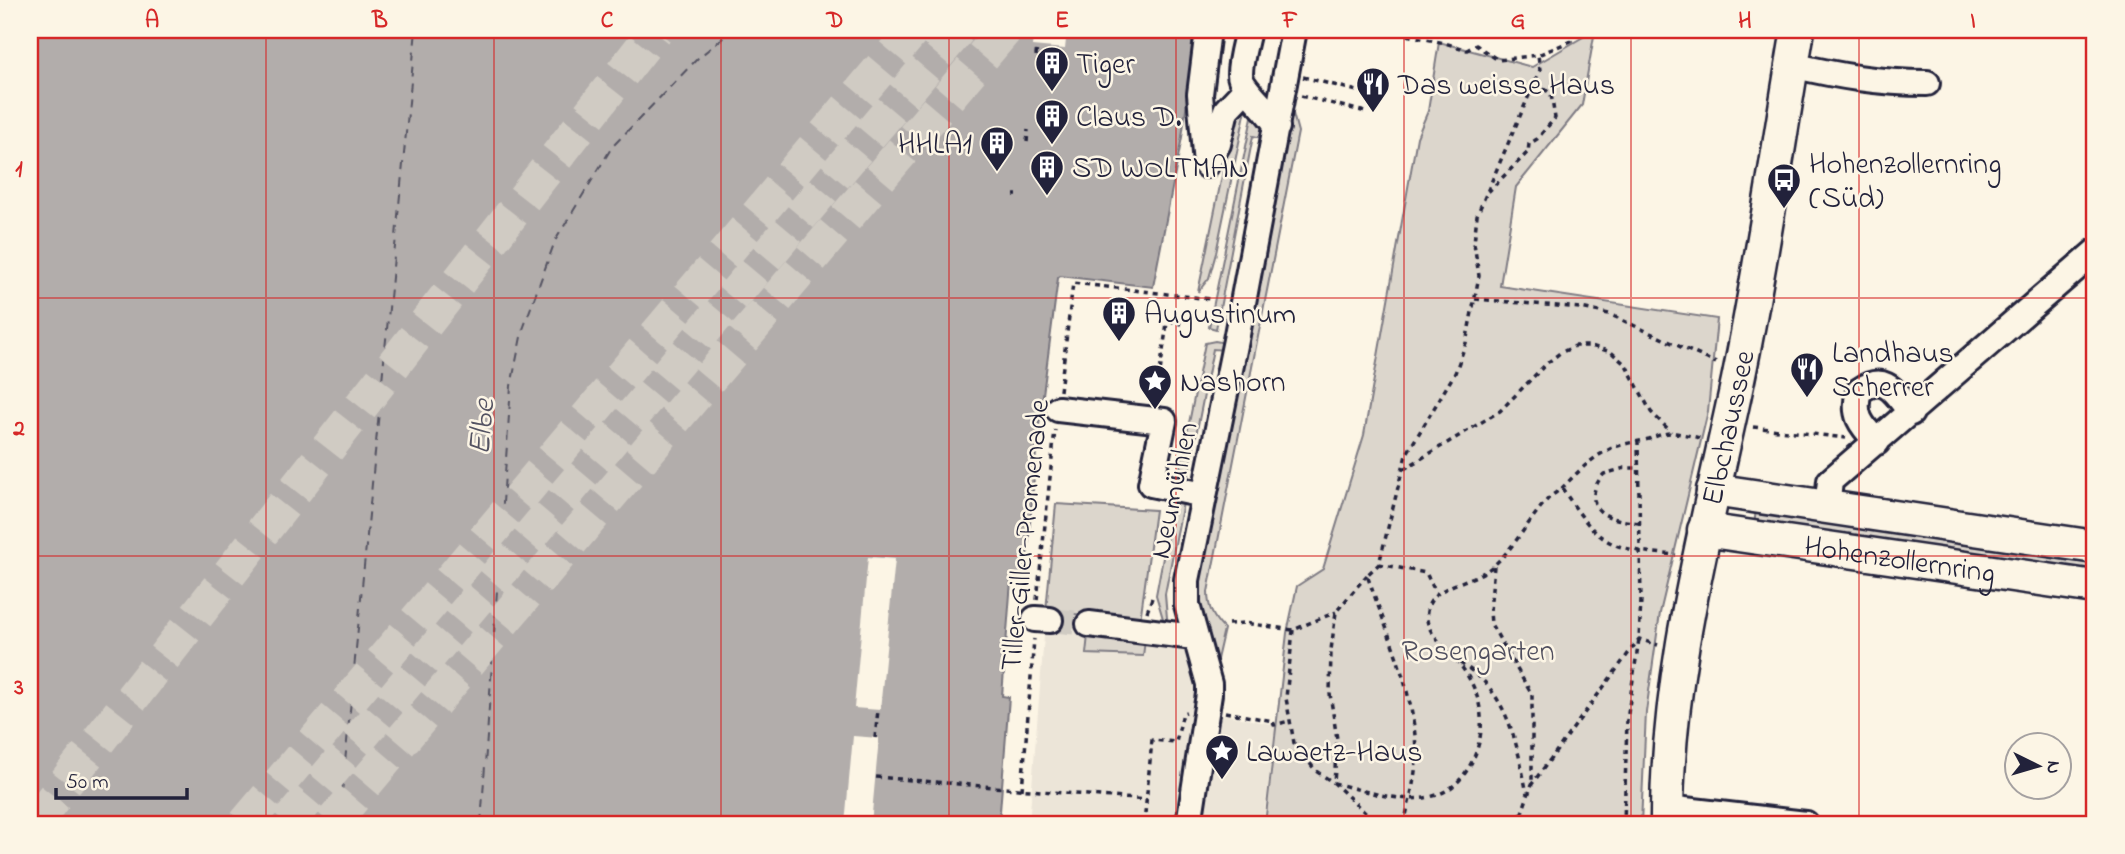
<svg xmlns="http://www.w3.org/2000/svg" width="2125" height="854" font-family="'Indie Flower',sans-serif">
<rect width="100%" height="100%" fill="#fcf5e5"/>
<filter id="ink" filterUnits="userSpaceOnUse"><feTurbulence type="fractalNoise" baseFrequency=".0143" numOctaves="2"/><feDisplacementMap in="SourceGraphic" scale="14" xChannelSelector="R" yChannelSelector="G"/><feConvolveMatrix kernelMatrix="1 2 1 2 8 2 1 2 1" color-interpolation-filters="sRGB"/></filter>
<g filter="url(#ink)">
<path fill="#ece5d8" d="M1046,611L1089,615L1182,629L1206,711L1276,725L1263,824H1029Z"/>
<path fill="#dcd6cc" stroke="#7f7c84" stroke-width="2" d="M1595,30L1582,105L1516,187L1500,286L1717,319L1708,411L1660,613L1646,712L1641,824H1265L1287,633L1297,586L1323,569L1364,435L1417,137L1428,111L1439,42L1532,67Z
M1247,104L1216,253L1209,278L1198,292L1235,113Z
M1292,110L1298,132L1208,592C1208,608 1213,618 1224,629L1215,668L1206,644L1197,590Z
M1257,113L1265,123L1267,139L1253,136L1216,329L1209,327L1252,117Z
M1215,341L1226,343L1225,350L1213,349L1187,481L1178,478L1205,343Z
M1174,499L1183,503L1165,594L1167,618L1164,622L1156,595Z
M1056,504L1155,510L1140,621L1046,611Z
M1756,507L2095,557V579L1754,528Z
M1088,635L1145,640L1143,656L1086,654Z"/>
<path fill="#b2adab" stroke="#78757e" stroke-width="2" d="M30,30H1197L1182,137L1153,287L1060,276L1058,278L1037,441L1025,582L1011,581L1002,696L1009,697L999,824H30Z"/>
<path fill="#fcf5e5" d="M1034,30H1067L1065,49L1032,46Z
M868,557L895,559L880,710L854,708Z
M853,736L879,738L871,824H845Z"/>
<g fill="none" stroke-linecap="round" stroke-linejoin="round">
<path stroke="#545362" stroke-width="2" stroke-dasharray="9 7" stroke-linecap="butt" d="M339,824L416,30
M481,824L511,386L522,332L555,241L612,147L698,58L733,30"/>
<path stroke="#d0cbc3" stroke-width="24" stroke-dasharray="24 12" stroke-linecap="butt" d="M1050,620L1089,624"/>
<path stroke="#d0cbc3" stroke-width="35" stroke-dasharray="35 18" stroke-linecap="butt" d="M33,824L656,30
M245,824L913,30
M287,824L958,30
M331,824L1005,30"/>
<g stroke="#22223b" stroke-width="30">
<path id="minor" d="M1248,30C1245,44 1240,60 1240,74C1240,89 1269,109 1277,127
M1792,65C1838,76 1879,83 1927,83
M1208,161L1218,144L1226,110L1246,89
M1206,165L1200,94L1208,30
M1058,409L1164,421L1151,484L1204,495
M1877,442C1861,425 1852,415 1859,391C1886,372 1895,393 1911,413
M1827,509L1830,481L2095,252
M1035,619L1050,620
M1089,624L1194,637
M1667,808L1806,824
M1189,824L1209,694V684L1187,605V580L1236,340L1294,30"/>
</g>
<g stroke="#22223b" stroke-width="37">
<g id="major">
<path d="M1713,490L2095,547"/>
<path id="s1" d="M1704,530L2095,587"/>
<path id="s2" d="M1667,824C1666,673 1707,527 1738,380C1762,264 1778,146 1798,30"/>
</g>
</g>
<path stroke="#22223b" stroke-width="3.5" stroke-dasharray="5 5" stroke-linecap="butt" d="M1403,30L1402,34L1445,43L1467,50L1476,45L1498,60L1538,55L1571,41L1568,30
M1036,56L1037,46
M1303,77L1373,95
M1301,96L1366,112
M1027,142L1028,130
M1488,192L1528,152L1529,144L1537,139L1555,118L1551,94L1536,82
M1014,195H1017
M1475,299L1581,308L1609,314L1716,363
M1060,391L1073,283L1210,299
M1156,400L1167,323L1170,321L1181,324
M1753,427L1846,438
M1404,469L1500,411L1547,363L1560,353L1575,346H1591L1611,352L1626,365L1651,412L1671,432
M1562,488C1600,546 1608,549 1676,555
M1639,523C1628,521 1614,520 1604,514C1588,505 1593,485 1604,474L1625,468H1640
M1379,564L1426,573L1436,593
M1494,566L1490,611L1491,624L1532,695V783
M1367,575L1336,612L1331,650L1330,694L1337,739L1334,783C1379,794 1439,819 1469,767C1490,731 1483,691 1456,660C1443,644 1421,630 1428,607C1435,584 1475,582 1493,566C1514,548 1528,521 1547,500C1551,495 1558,492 1563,487C1577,473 1590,459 1608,450C1619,444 1636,442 1649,439C1657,436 1666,432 1674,433C1683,434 1692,436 1700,438
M1037,600L1055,430
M1147,612L1152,598
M1228,624L1245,623L1293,630L1336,612
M1293,630L1286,698L1294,743L1316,771L1334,783L1377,824
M1460,663C1508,690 1517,744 1527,794
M1225,712L1273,721L1274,725L1289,721
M875,738L878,710
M876,777L1147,800
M1022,790L1034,639
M1144,824L1152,740L1176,742L1183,713L1186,712
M1404,824C1409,802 1416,778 1416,756C1416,694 1387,633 1367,575L1379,564L1406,455L1455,373L1466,343L1479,276L1474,243L1477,215L1540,70L1538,55
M1518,824L1532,784L1639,639L1658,645
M1624,824L1627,720L1639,639L1641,600L1638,443"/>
<use href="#minor" stroke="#fcf5e5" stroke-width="24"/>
<use href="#major" stroke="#fcf5e5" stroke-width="32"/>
</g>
</g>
<path fill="none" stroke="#d62828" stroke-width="2" stroke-opacity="0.55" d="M266,30V824M494,30V824M721,30V824M949,30V824M1176,30V824M1404,30V824M1631,30V824M1859,30V824M30,298H2095M30,556H2095"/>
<defs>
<g id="building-pin" transform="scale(1.75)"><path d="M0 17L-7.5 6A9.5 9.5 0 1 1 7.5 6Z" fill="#22223b" stroke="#fcf5e5"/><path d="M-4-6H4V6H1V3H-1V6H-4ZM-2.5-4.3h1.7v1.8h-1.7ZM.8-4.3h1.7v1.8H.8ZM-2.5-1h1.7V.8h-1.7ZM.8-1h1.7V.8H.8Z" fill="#fff"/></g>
<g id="restaurant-pin" transform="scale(1.75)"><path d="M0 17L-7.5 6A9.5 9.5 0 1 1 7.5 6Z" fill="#22223b" stroke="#fcf5e5"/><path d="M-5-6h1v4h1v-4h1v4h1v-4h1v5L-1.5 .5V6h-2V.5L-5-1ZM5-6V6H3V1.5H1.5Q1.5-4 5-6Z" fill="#fff"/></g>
<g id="bus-pin" transform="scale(1.75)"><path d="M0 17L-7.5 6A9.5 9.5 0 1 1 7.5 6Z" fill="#22223b" stroke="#fcf5e5"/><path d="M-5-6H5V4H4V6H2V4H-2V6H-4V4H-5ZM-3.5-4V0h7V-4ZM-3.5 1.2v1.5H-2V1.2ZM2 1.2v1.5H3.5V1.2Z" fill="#fff"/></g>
<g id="sight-pin" transform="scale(1.75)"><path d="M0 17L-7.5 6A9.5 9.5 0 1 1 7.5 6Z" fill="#22223b" stroke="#fcf5e5"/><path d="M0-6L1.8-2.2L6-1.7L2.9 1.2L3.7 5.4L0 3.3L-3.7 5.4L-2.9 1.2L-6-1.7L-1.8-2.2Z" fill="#fff"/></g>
</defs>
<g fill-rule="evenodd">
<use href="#building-pin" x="1052" y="63"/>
<use href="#restaurant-pin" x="1373" y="84"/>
<use href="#building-pin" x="1052" y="116"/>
<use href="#building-pin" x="997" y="143"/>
<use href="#building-pin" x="1047" y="167"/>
<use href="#bus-pin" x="1784" y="180"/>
<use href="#building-pin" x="1119" y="313"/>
<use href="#restaurant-pin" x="1807" y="369"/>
<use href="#sight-pin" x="1155" y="381"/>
<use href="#sight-pin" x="1222" y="751"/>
</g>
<g text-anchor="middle" stroke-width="5" stroke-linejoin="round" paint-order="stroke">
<g font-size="30" fill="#22223b" stroke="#fcf5e5" text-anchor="start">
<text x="1076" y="73">Tiger</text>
<text x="1398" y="94">Das weisse Haus</text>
<text x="1076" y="126">Claus D.</text>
<text x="972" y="153" text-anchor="end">HHLA1</text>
<text x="1809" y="173">Hohenzollernring<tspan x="1809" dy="34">(Süd)</tspan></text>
<text x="1072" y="177">SD WOLTMAN</text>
<text x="1144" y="323">Augustinum</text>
<text x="1832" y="362">Landhaus<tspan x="1832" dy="34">Scherrer</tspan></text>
<text x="1180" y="391">Nashorn</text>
<text x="1246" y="761">Lawaetz-Haus</text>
</g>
<g font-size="30" fill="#22223b" stroke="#fcf5e5">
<text dy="10" stroke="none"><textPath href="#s2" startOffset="402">Elbchaussee</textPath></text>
<text transform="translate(1173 490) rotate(-78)" y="10">Neumühlen</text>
<text transform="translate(1024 535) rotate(-84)" y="10">Tiller-Giller-Promenade</text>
<text dy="10" stroke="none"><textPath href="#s1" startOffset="198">Hohenzollernring</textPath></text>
</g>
<g font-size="30" fill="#504f5f" stroke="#fcf5e5">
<text x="1478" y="660">Rosengarten</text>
</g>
<g font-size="32" font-style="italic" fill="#545362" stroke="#fcf5e5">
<text transform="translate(480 427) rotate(-85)" y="11">Elbe</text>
</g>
</g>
<rect width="2125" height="854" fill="none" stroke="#fcf5e5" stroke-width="77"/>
<g transform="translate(2038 766) rotate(95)"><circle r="33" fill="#fcf5e5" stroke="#a5a1a1" stroke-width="2"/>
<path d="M0-5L12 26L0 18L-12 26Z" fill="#22223b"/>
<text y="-10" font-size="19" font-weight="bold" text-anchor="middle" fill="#22223b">N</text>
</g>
<path d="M56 788v10h131v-10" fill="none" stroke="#22223b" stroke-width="3.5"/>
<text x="66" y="788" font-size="21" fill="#22223b" stroke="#fcf5e5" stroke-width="5" paint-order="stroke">50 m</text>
<rect x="38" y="38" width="2048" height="778" fill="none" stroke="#d62828" stroke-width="2.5"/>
<g font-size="23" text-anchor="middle" font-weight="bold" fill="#d62828">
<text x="152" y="27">A</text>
<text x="380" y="27">B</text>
<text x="607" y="27">C</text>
<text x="835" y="27">D</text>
<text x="1062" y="27">E</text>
<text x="1290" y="27">F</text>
<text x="1518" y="27">G</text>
<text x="1745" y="27">H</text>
<text x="1973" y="27">I</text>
<text x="19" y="176">1</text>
<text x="19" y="435">2</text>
<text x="19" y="694">3</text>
</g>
</svg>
